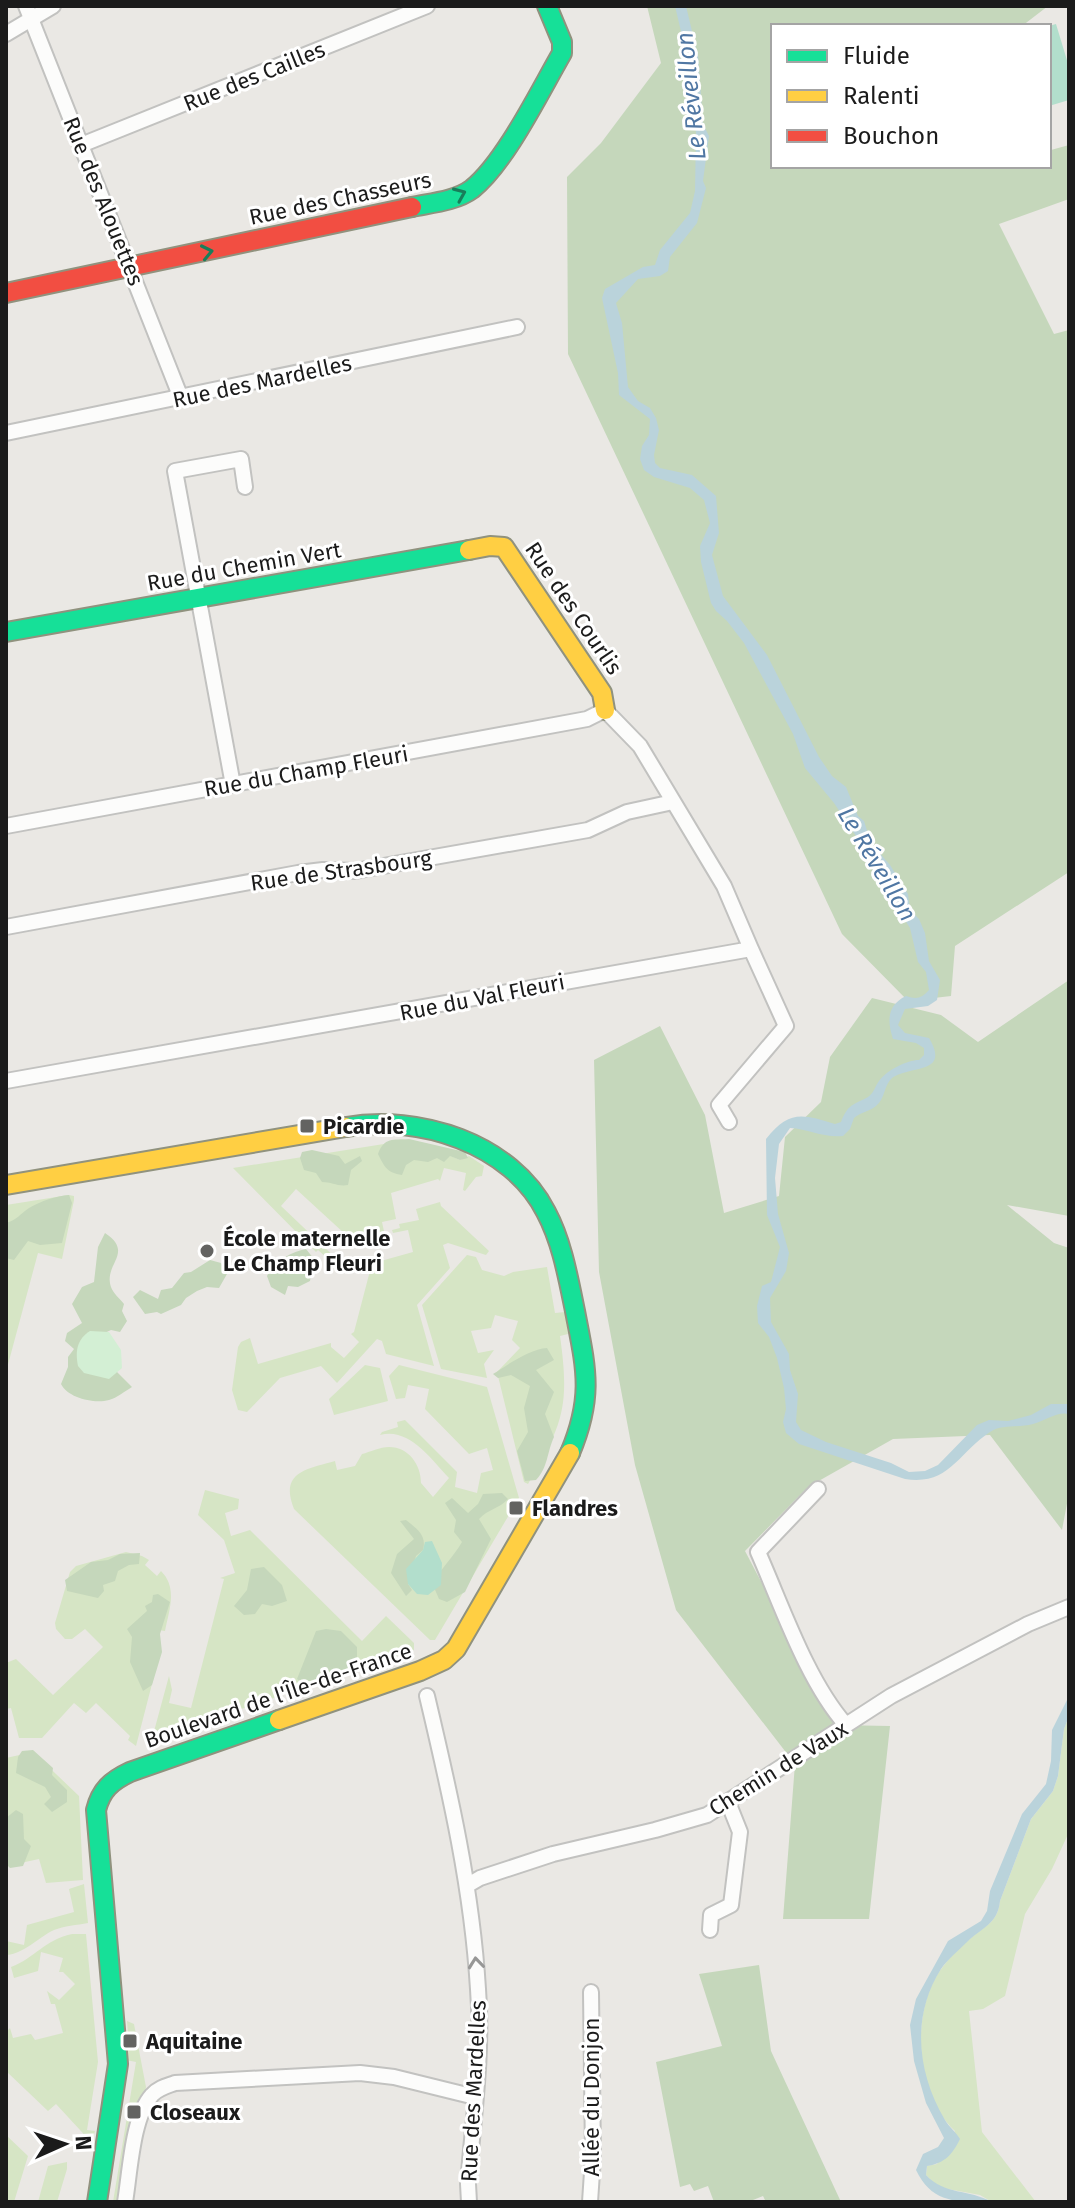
<svg xmlns="http://www.w3.org/2000/svg" width="1075" height="2208" font-family="'Fira Sans',sans-serif">
<rect width="100%" height="100%" fill="#eae8e4"/>
<path fill="#d6e5c5" d="M390,1143L442,1152L460,1160L469,1156L484,1166L482,1176L476,1177L465,1191L463,1190L466,1173L444,1168L440,1181L438,1179L391,1193L396,1219L382,1222L385,1236L357,1245L296,1189L281,1206L343,1265L337,1267L318,1250L316,1252L233,1168Z
M69,1195L74,1196V1200L62,1259L38,1253L6,1372V1205Z
M440,1202L441,1206L489,1251L486,1255L448,1243L443,1245L450,1268L417,1305L434,1366L386,1354L382,1341L377,1339L337,1383L321,1366L280,1378L247,1412L238,1410L232,1390L238,1347L241,1342L250,1338L258,1364L331,1343V1347L344,1358L359,1342L351,1334L354,1332L371,1267L370,1264L413,1252L408,1230L393,1233L392,1230L400,1228L399,1224L419,1220L416,1209Z
M467,1255L476,1257L482,1270L504,1276L513,1272L547,1267L555,1313L565,1312L568,1334L560,1336C570,1407 563,1424 528,1484L524,1482L497,1372L520,1348L512,1340L518,1321L495,1315L491,1328L471,1331L478,1353L494,1350L484,1364L487,1378L441,1369L422,1305Z
M365,1365L380,1368L388,1401L334,1415L329,1399Z
M399,1365L487,1387L519,1498L435,1640H430L294,1509C279,1472 307,1469 335,1461L337,1470L355,1466L362,1454C370,1452 380,1447 389,1447C409,1447 421,1465 421,1483L433,1497L449,1478C431,1459 409,1427 380,1435L382,1432L398,1427L397,1422L405,1420L457,1472L455,1487L477,1493L481,1473L493,1470L487,1448L469,1454L425,1409L429,1389L408,1385L405,1398L396,1399L389,1376Z
M205,1490L239,1499L238,1509L225,1513L231,1536L250,1530L362,1641L386,1616L414,1643V1650L157,1738L153,1735L169,1676L172,1690L169,1703L191,1708L224,1579L220,1578L235,1573L224,1540L198,1515Z
M126,1552L142,1556L149,1560L145,1565L157,1576L161,1571C178,1588 169,1610 165,1631L158,1630L161,1649L136,1746L128,1740L130,1736L96,1703L86,1713L74,1703L42,1738H19L11,1708L6,1709V1663L16,1659L53,1695L103,1647L85,1629L72,1639H65L56,1629L55,1623L70,1572L76,1566Z
M1069,1716V1832L1052,1869L1025,1914L1005,1996L983,2009L969,2011L982,2132L1036,2202H992L980,2195L937,2187L926,2175L927,2166L937,2164L955,2131C914,2094 909,2006 945,1964C952,1955 962,1945 971,1938C985,1926 998,1922 1000,1901L1031,1819L1053,1791L1058,1776L1064,1729Z
M33,1752L79,1796L83,1880L46,1883L39,1859L16,1864L6,1863V1758Z
M84,1884L88,1923C77,1925 64,1926 54,1930C37,1938 24,1954 6,1955V1941L24,1945L27,1925L74,1912L69,1889Z
M72,1934H86L98,2062L87,2130L95,2131L92,2143L56,2104L48,2111L6,2071V2032L10,2028L13,2038L31,2034L35,2040L63,2033L55,2004H51L47,1991L59,2000L75,1984L63,1972H59L63,1958L41,1952L38,1971L14,1978L11,1967C35,1958 44,1940 72,1934Z
M127,2021L134,2024L146,2087L120,2202H113L136,2062L126,2060V2050L129,2049Z
M6,2135L28,2156L14,2202H6Z
M67,2162V2169L57,2202H38L48,2166Z"/>
<path fill="#c5d7bb" d="M647,6H1048L1022,26H773V166H1049V144L1051,150L1069,145V199L999,224L1054,334L1069,330V872L955,946L951,996L908,1001L842,934L568,354L567,177L601,143L661,63Z
M1069,980V1216L1007,1205L1054,1243L1069,1248V1493L1062,1530L990,1435L893,1439L808,1487L745,1551L836,1725L890,1726L869,1919H783L795,1764L676,1610L635,1465L599,1272L594,1060L660,1026L705,1115L724,1213L779,1196L785,1137L821,1102L830,1057L872,998L941,1015L978,1042Z
M409,1139L465,1152L468,1158L460,1160L450,1156L444,1162L437,1158L428,1162L414,1160L406,1165L402,1175C387,1173 384,1166 378,1154C384,1137 393,1140 409,1139Z
M312,1150L339,1156L345,1164L360,1156L362,1161L351,1170L348,1185C338,1187 332,1182 322,1182L316,1173L304,1170L300,1158L302,1152Z
M69,1195L72,1203L62,1243L40,1245L28,1241L14,1260L6,1258V1223C17,1220 20,1214 29,1208C41,1201 56,1196 69,1195Z
M105,1233C135,1253 103,1264 111,1287C113,1293 120,1299 124,1304L122,1311L127,1321L120,1332L111,1330L98,1336L116,1371L132,1387C125,1391 117,1398 109,1400C94,1404 68,1398 61,1384L68,1367V1357L74,1349L65,1341L67,1333L82,1323L72,1304L82,1287L94,1282L98,1247Z
M306,1249L314,1259L310,1281L298,1287L288,1286L285,1295L271,1287L267,1276C273,1262 291,1252 306,1249Z
M210,1260L221,1263L227,1274L219,1288L207,1287L197,1291L186,1298L181,1305L161,1314L157,1312L145,1314L133,1297L140,1290L158,1299L161,1290L172,1288L184,1273L191,1272Z
M547,1348L554,1360L536,1370L554,1392L545,1414L554,1437C547,1452 548,1468 536,1480L525,1481L517,1451L528,1432L524,1408L530,1386L511,1375L498,1378L493,1374C507,1365 530,1349 547,1348Z
M502,1493L508,1499C499,1509 488,1509 479,1519L491,1539L465,1592L447,1602L439,1599L433,1585C440,1568 453,1558 462,1542L454,1532L456,1520L445,1503L452,1498L468,1513L478,1504L483,1494Z
M406,1520C417,1529 427,1535 423,1550L416,1556L408,1584L412,1590L406,1596L391,1573L397,1554L414,1539L400,1521Z
M140,1553L139,1564L129,1565L118,1571L115,1581L103,1585L104,1591L98,1598L67,1591L65,1580L91,1562L108,1560L120,1554Z
M264,1567L282,1585L287,1601L272,1606L262,1604L255,1614L244,1615L234,1606L247,1590L251,1569Z
M158,1594L170,1602L160,1634L162,1652L152,1685L143,1691L130,1662L132,1637L127,1629L147,1611L145,1606L152,1602L153,1595Z
M326,1629L341,1631L357,1647V1665L333,1676L303,1683L297,1679L316,1631Z
M33,1750L53,1768L52,1775L67,1790V1802L52,1812L44,1804L51,1797L45,1787L16,1773L18,1757L22,1751Z
M16,1810L23,1814L24,1839L31,1846L23,1866L10,1868L6,1864V1818Z
M759,1965L771,2051L841,2202H766L763,2196L748,2202H714L708,2186L694,2191L690,2184L680,2187L656,2062L722,2046L699,1974Z"/>
<path fill="#d3efd4" d="M90,1331L109,1332L121,1350L122,1368L109,1379L84,1373L78,1366C75,1351 77,1339 90,1331Z"/>
<path fill="#b2decc" d="M1056,24L1069,67V100L1049,106V26Z
M432,1541L442,1563L441,1585L428,1595L417,1594L408,1584L406,1569L423,1550L425,1542Z"/>
<path fill="#bad3db" d="M675,6H686L698,56L703,124L709,136L703,181L706,188L697,223L670,257L668,271L660,276L638,279L616,303L622,323L628,387L638,401L650,408L656,418L659,430L654,455L655,463L660,468L692,475L716,496L719,533L712,555L723,596L767,655L819,757L832,776L846,787L858,816L864,821L871,843L890,865L908,894L910,910L919,919L925,933L929,961L940,980L937,1000L928,1006L905,1009L898,1025L905,1033L929,1038C951,1075 910,1065 892,1078C884,1085 885,1099 876,1106C870,1111 861,1112 854,1118L850,1129L843,1136C823,1138 809,1129 790,1128L779,1144L775,1178L778,1214L789,1253L786,1271L770,1298L771,1322L789,1354L790,1370L798,1394L796,1422L801,1430L826,1442L891,1463L909,1472L925,1471L938,1465L977,1425L989,1420L1008,1421L1031,1415L1051,1404H1069V1414C1057,1411 1045,1421 1033,1424C1019,1428 1002,1424 990,1432C958,1453 949,1486 905,1479L799,1444L786,1433L783,1422L786,1409L784,1388L777,1358L769,1337L758,1323L757,1306L762,1286L771,1282L780,1247L767,1215L766,1139C789,1110 802,1114 835,1124L841,1122C848,1104 853,1105 868,1097C874,1093 875,1086 879,1081C887,1070 907,1060 919,1060L924,1055V1048L916,1043L893,1039C887,1021 887,1005 906,996C917,1000 922,998 929,990L926,972L918,962L910,928L893,901L888,884L834,803L805,768L793,734L744,643L727,621L716,611L711,603L701,562L700,546L710,523L704,500L690,488L654,477L644,470L640,459L642,446L649,435L650,419L619,395L618,373L602,298L605,289L643,267L655,265L660,250L690,213L695,191L696,133L694,109L689,92L687,57Z
M1069,1696V1716L1064,1729L1058,1776L1053,1791L1031,1819L1000,1901C998,1924 981,1928 967,1942C959,1950 948,1959 941,1969C911,2016 917,2073 945,2120C949,2127 956,2132 960,2139C952,2155 945,2163 927,2166L926,2175C944,2195 969,2189 992,2202C958,2202 932,2204 916,2170L923,2154L938,2147L944,2138L926,2103L914,2061L910,2025L916,1999L948,1941L981,1921L987,1911L990,1891L1022,1814L1046,1784L1051,1761L1052,1730Z"/>
<g fill="none" stroke-linecap="round" stroke-linejoin="round">
<g stroke="#c2c2c0" stroke-width="18">
<path id="street" d="M26,6L181,398
M6,34L53,6
M81,145L427,6
M6,433L517,327
M233,785L175,471L241,459L245,487
M6,826L587,719L605,710L640,746L724,886L751,949
M6,927L298,873L323,870L355,871L588,830L627,812L673,802
M6,1081L751,949L786,1026L719,1105L729,1122
M818,1489L758,1552C782,1606 807,1681 846,1725
M427,1696C450,1793 472,1889 478,1989C483,2054 473,2120 468,2184L469,2202
M468,1885L480,1878L553,1854L655,1830L707,1815L891,1696L1028,1624L1069,1607
M710,1930L711,1915L731,1905L740,1832L728,1802
M125,2202C130,2173 132,2117 152,2095C158,2088 167,2086 175,2083L360,2073L394,2077L475,2097
M590,2202L593,2157L591,1992"/>
</g>
<g stroke="#90927e" stroke-width="22">
<path id="fast" d="M412,207C431,203 456,201 472,189C505,163 540,91 562,53V42L547,6
M6,632L469,550
M346,1127C418,1114 511,1143 546,1212C562,1242 568,1277 575,1311C586,1368 594,1396 570,1453
M97,2202L118,2064L96,1810C101,1790 111,1781 130,1772L279,1720"/>
</g>
<g stroke="#90927e" stroke-width="22">
<path id="slow" d="M469,550L490,546L504,547L602,693L605,710
M6,1185L346,1127
M279,1720L420,1671L444,1660L456,1649L570,1453"/>
</g>
<g stroke="#90927e" stroke-width="22">
<path id="jam" d="M6,293L412,207"/>
</g>
<use href="#street" stroke="#fcfcfb" stroke-width="14"/>
<use href="#fast" stroke="#16e098" stroke-width="18"/>
<use href="#slow" stroke="#ffcf43" stroke-width="18"/>
<use href="#jam" stroke="#f24e42" stroke-width="18"/>
</g>
<defs><path id="oneway-chevron" d="M-2-3.5L2.5 0L-2 3.5" fill="none" stroke-width="1.6" stroke-linecap="round" stroke-linejoin="round" transform="scale(2)"/></defs>
<g stroke="#187e5a">
<use href="#oneway-chevron" transform="translate(460 194) rotate(-23)"/>
<use href="#oneway-chevron" transform="translate(207 252) rotate(-12)"/>
</g>
<use stroke="#979796" href="#oneway-chevron" transform="translate(476 1963) rotate(-96)"/>
<g fill="#636361" stroke="#fff" stroke-width="3">
<rect x="299" y="1118" width="16" height="16" rx="4"/>
<circle cx="207" cy="1251" r="8"/>
<rect x="508" y="1500" width="16" height="16" rx="4"/>
<rect x="122" y="2033" width="16" height="16" rx="4"/>
<rect x="126" y="2104" width="16" height="16" rx="4"/>
</g>
<g text-anchor="middle" stroke-width="6" stroke-linejoin="round" paint-order="stroke">
<g font-size="22" fill="#1b1b1b" stroke="#fff">
<text transform="translate(254 76) rotate(-22)" y="8">Rue des Cailles</text>
<text transform="translate(340 198) rotate(-12)" y="8">Rue des Chasseurs</text>
<text transform="translate(104 201) rotate(68)" y="8">Rue des Alouettes</text>
<text transform="translate(262 381) rotate(-12)" y="8">Rue des Mardelles</text>
<text transform="translate(244 566) rotate(-10)" y="8">Rue du Chemin Vert</text>
<text transform="translate(574 608) rotate(56)" y="8">Rue des Courlis</text>
<text transform="translate(306 771) rotate(-10)" y="8">Rue du Champ Fleuri</text>
<text transform="translate(341 870) rotate(-8)" y="8">Rue de Strasbourg</text>
<text transform="translate(482 997) rotate(-11)" y="8">Rue du Val Fleuri</text>
<text transform="translate(278 1695) rotate(-19)" y="8">Boulevard de l'Île-de-France</text>
<text transform="translate(778 1768) rotate(-32)" y="8">Chemin de Vaux</text>
<text transform="translate(473 2091) rotate(-87)" y="8">Rue des Mardelles</text>
<text transform="translate(591 2097) rotate(-90)" y="8">Allée du Donjon</text>
</g>
<g font-size="22" font-weight="bold" fill="#1b1b1b" stroke="#fff" text-anchor="start">
<text x="323" y="1134">Picardie</text>
<text x="223" y="1246">École maternelle<tspan x="223" dy="25">Le Champ Fleuri</tspan></text>
<text x="532" y="1516">Flandres</text>
<text x="146" y="2049">Aquitaine</text>
<text x="150" y="2120">Closeaux</text>
</g>
<g font-size="24" font-style="italic" fill="#5077a3" stroke="#fff">
<text transform="translate(691 96) rotate(-96)" y="8">Le Réveillon</text>
<text transform="translate(877 864) rotate(59)" y="8">Le Réveillon</text>
</g>
</g>
<rect width="1075" height="2208" fill="none" stroke="#1b1b1b" stroke-width="16"/>
<rect x="771" y="24" width="280" height="144" fill="#ffffff" stroke="#a4a4a4" stroke-width="2"/>
<rect x="787" y="50" width="40" height="12" fill="#16e098" stroke="#a4a4a4" stroke-width="2"/>
<text x="843" y="64" font-size="24" fill="#1b1b1b">Fluide</text>
<rect x="787" y="90" width="40" height="12" fill="#ffcf43" stroke="#a4a4a4" stroke-width="2"/>
<text x="843" y="104" font-size="24" fill="#1b1b1b">Ralenti</text>
<rect x="787" y="130" width="40" height="12" fill="#f24e42" stroke="#a4a4a4" stroke-width="2"/>
<text x="843" y="144" font-size="24" fill="#1b1b1b">Bouchon</text>
<g transform="translate(64 2144) rotate(87)" stroke="#ffffff" stroke-width="6" paint-order="stroke">
<path d="M0-6L14 30L0 20L-14 30Z" fill="#1b1b1b"/>
<text y="-12" font-size="22" font-weight="bold" text-anchor="middle" fill="#1b1b1b">N</text>
</g>
</svg>
